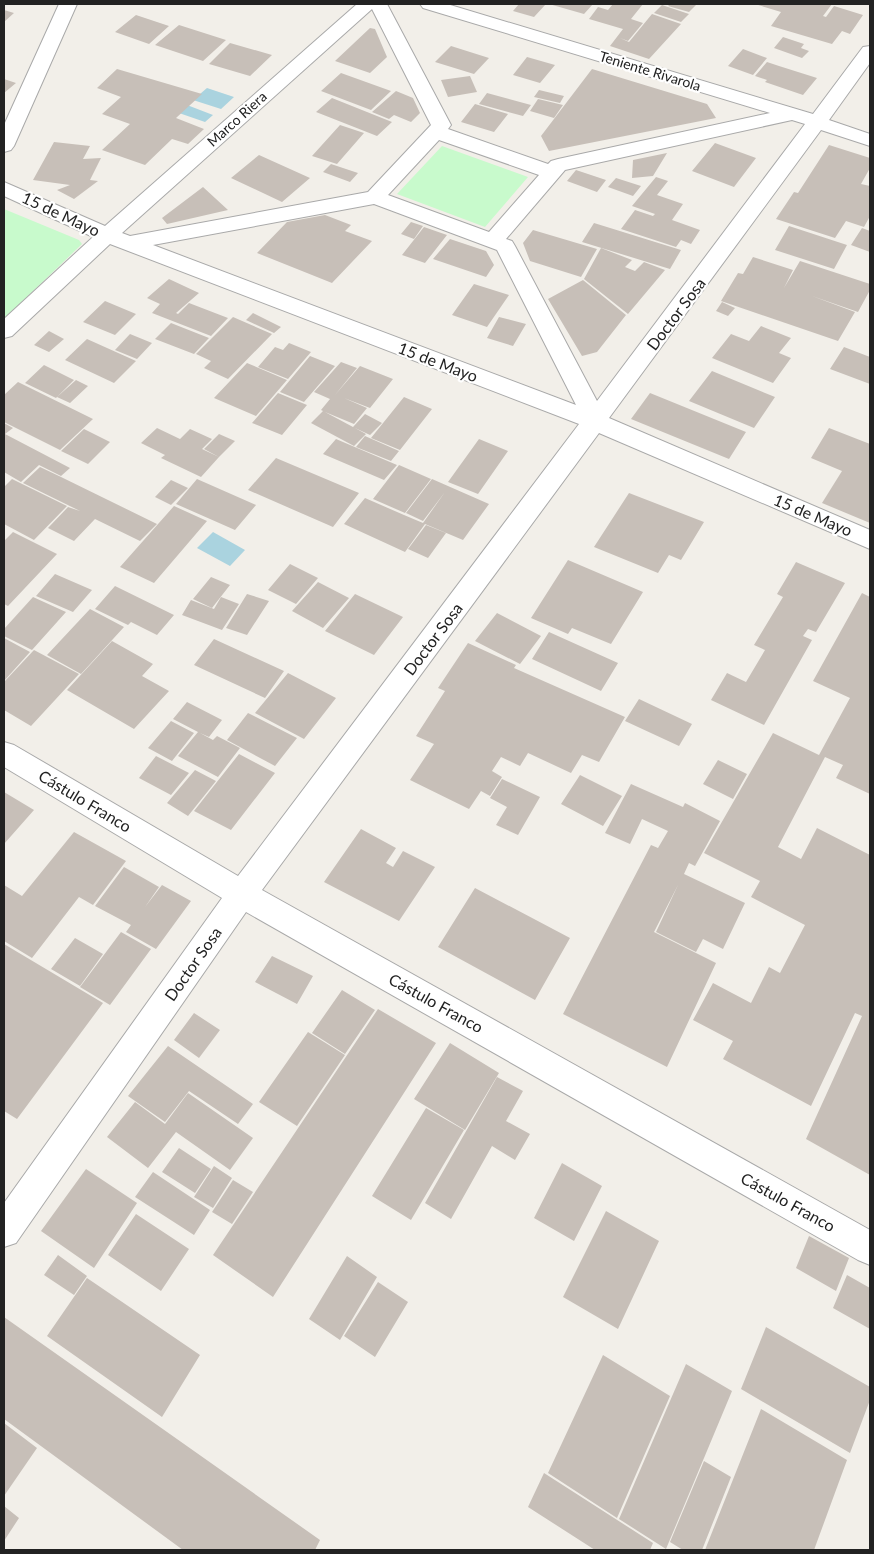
<svg xmlns="http://www.w3.org/2000/svg" width="874" height="1554" font-family="Lato,sans-serif">
<rect width="100%" height="100%" fill="#f2efe9"/>
<path fill="#c8facc" d="M442,146L528,177L485,227L397,194Z
M4,209L79,240L82,244L4,319Z"/>
<path fill="#aad3df" d="M207,88L234,97L221,109L193,100Z
M187,105L213,115L205,122L179,113Z
M213,532L245,550L230,566L197,548Z"/>
<path fill="#c7bfb8" d="M519,4H546L534,17L513,11Z
M549,4H593L584,14Z
M613,4H643L631,19L643,23L628,41L620,38L629,42L652,14L681,24L649,59L610,46L623,29L589,19L598,7L608,10Z
M670,4H697L689,12L668,6Z
M755,4H832L823,16L826,17L834,6L863,15L850,34L842,31L832,44L771,26L781,12Z
M662,5L689,14L681,22L654,13Z
M4,10L14,13L4,22Z
M136,15L169,26L149,44L115,32Z
M179,25L226,40L203,61L155,45Z
M370,28L375,29L387,57L370,73L335,61Z
M783,37L804,44L801,48L809,51L802,58L774,48Z
M230,43L272,55L250,76L209,64Z
M451,46L489,58L474,74L435,62Z
M743,49L767,58L753,75L728,66Z
M527,57L555,65L540,83L513,75Z
M767,62L779,66L817,78L803,95L765,82L767,80L755,76Z
M117,69L202,94L176,118L204,129L188,144L172,139L145,165L102,150L130,124L102,114L121,97L97,88Z
M592,69L707,104L716,118L549,151L541,136Z
M341,73L391,91L371,110L321,91Z
M470,76L477,92L448,97L441,80Z
M4,79L16,83L4,93Z
M539,90L564,96L560,103L534,97Z
M396,91L413,98L420,113L411,122L394,115L389,119L372,112Z
M487,93L531,105L523,116L479,104Z
M332,98L392,122L377,136L316,112Z
M538,99L563,105L554,118L530,111Z
M475,104L508,114L494,132L461,122Z
M340,125L364,133L337,164L312,156Z
M54,142L90,146L83,159L101,158L90,180L98,181L74,199L57,190L70,185L33,180Z
M715,143L756,158L734,187L692,171Z
M829,145L870,158V168L861,184L870,186V216L864,227L846,221L835,238L776,219L794,192L798,193Z
M667,153L653,176L632,178L633,160Z
M259,155L310,178L282,202L231,178Z
M331,164L358,173L350,182L323,172Z
M576,170L606,180L597,192L567,181Z
M656,177L668,181L657,195L683,204L672,220L700,230L691,244L681,240L676,247L621,229L635,210L653,216L655,214L632,206Z
M616,178L641,186L633,196L608,187Z
M203,187L228,210L167,224L162,218Z
M325,215L351,225L345,231L372,241L332,283L257,253L287,222Z
M411,222L423,226L414,239L401,234Z
M594,223L681,250L670,269L582,242Z
M789,226L847,245L834,269L775,250Z
M424,227L447,235L425,263L402,255Z
M862,228L870,231V252L851,245Z
M533,230L597,249L581,277L530,261L523,243Z
M450,239L486,251L494,265L486,277L433,259Z
M601,248L632,260L625,267L635,271L644,262L665,270L628,314L584,279Z
M753,257L793,270L784,288L800,261L870,284V290L858,312L812,296L855,312L838,341L721,301L738,273L743,274Z
M169,279L199,293L176,313L178,314L189,303L228,318L211,336L152,313L160,304L147,298Z
M583,280L626,315L597,352L582,356L548,299Z
M474,284L509,295L487,327L452,315Z
M105,301L136,314L115,335L83,322Z
M722,302L735,308L728,316L716,311Z
M253,313L281,327L274,333L246,320Z
M233,317L272,334L228,379L204,368L211,361L196,354Z
M499,317L526,324L513,346L487,338Z
M171,323L209,338L194,354L155,339Z
M761,326L791,338L779,353L791,358L773,383L712,358L731,334L749,341Z
M49,331L64,339L49,352L34,345Z
M130,334L152,343L137,359L115,350Z
M87,339L136,361L114,383L65,360Z
M289,343L311,352L288,379L258,367L275,347L283,350Z
M844,347L870,357V384L830,369Z
M310,356L335,366L304,402L280,392Z
M341,362L357,368L335,395L360,366L393,379L370,408L344,398L367,408L354,424L325,412L353,427L365,414L382,423L370,435L355,428L366,434L354,446L311,423L323,411L321,410L330,399L314,392Z
M247,363L287,380L256,416L214,398Z
M44,365L74,380L56,398L25,383Z
M712,371L775,397L754,428L689,401Z
M76,380L88,386L70,403L57,397Z
M18,382L93,419L60,450L4,422V395Z
M278,393L307,405L282,435L252,423Z
M650,393L746,432L729,459L631,419Z
M404,397L432,409L400,450L371,438Z
M4,423L13,428L5,434L70,468L61,476L39,465L21,482L4,472Z
M157,428L180,439L190,429L212,439L202,449L219,457L201,477L161,458L165,455L141,443Z
M829,428L870,444V523L822,503L842,471L811,458Z
M84,429L110,442L88,464L61,451Z
M219,434L235,441L219,457L204,449Z
M365,436L399,451L391,461L356,447Z
M336,439L397,465L384,480L323,454Z
M479,439L508,451L478,494L448,482Z
M276,458L359,493L333,527L248,490Z
M399,465L431,479L405,513L373,499Z
M40,467L59,476L157,524L140,541L95,519L74,541L48,528L68,507L80,511L23,483Z
M12,479L67,506L34,540L4,524V487Z
M197,479L256,505L235,530L176,504Z
M432,479L489,504L463,540L425,524L405,552L344,524L365,498L404,515L403,517L404,515L423,523L445,492L423,521L406,513Z
M171,480L188,488L171,505L155,497Z
M629,493L704,522L681,560L669,555L658,573L594,547Z
M174,506L207,521L154,583L120,567Z
M426,525L446,533L428,558L408,549Z
M13,532L57,554L8,606L4,604V541Z
M568,560L643,592L611,644L572,628L568,634L531,618Z
M796,562L845,583L816,632L808,629L803,636L812,640L764,725L711,700L727,673L746,682L765,650L754,645L783,597L777,594Z
M290,564L318,578L296,604L268,590Z
M55,574L92,590L73,612L36,596Z
M211,577L230,585L212,608L193,599Z
M318,582L349,598L323,628L292,611Z
M115,586L174,615L157,635L131,622L128,625L95,609Z
M862,593L870,597V794L836,778L843,765L825,757L778,847L801,859L817,828L870,855V1175L806,1139L862,1016L855,1013L811,1106L723,1059L733,1041L693,1020L713,983L751,1003L769,967L780,973L805,925L751,897L760,881L704,853L773,733L819,755L850,698L813,681Z
M247,594L269,601L247,635L226,628Z
M355,594L403,617L374,655L325,631Z
M33,597L66,612L32,650L4,636V629Z
M221,597L239,604L222,630L182,615L191,600L214,609Z
M90,609L124,627L81,674L47,655Z
M497,613L541,636L520,664L475,641Z
M549,632L618,663L601,691L532,659Z
M4,638L30,652L4,681L5,663Z
M214,639L284,671L265,698L194,665Z
M112,641L153,664L142,676L169,691L134,729L67,690Z
M468,643L516,665L514,668L625,717L599,762L582,755L571,773L528,753L520,766L501,757L492,771L502,777L490,796L481,791L469,809L410,780L434,744L416,736L445,691L438,688Z
M34,650L79,674L31,726L4,710V682Z
M288,673L336,698L304,739L255,713Z
M639,699L692,724L679,746L625,721Z
M187,702L222,720L209,737L200,733L213,740L217,736L240,748L218,777L178,756L198,732L173,719Z
M248,713L297,738L275,766L227,740Z
M171,721L194,733L172,761L148,748Z
M239,754L275,773L231,830L194,811Z
M156,756L189,773L171,795L139,778Z
M718,760L747,774L733,799L703,784Z
M195,770L216,781L188,816L167,803Z
M580,775L622,796L603,826L561,804Z
M502,779L540,797L518,835L496,825L507,807L490,798Z
M631,784L683,807L685,803L720,821L695,866L689,863L684,874L745,903L723,949L703,939L696,952L656,932L678,885L654,932L716,963L667,1067L563,1014L651,845L658,848L668,831L642,819L630,844L605,833Z
M4,792L34,810L4,844Z
M361,829L396,848L386,863L393,867L403,851L435,867L399,921L324,882Z
M74,832L126,861L93,905L79,897L32,958L4,941V885L22,896Z
M124,867L159,887L145,907L162,885L191,901L156,949L126,932L131,925L95,906Z
M475,888L570,938L535,1000L438,947Z
M121,932L151,949L110,1005L80,987Z
M75,938L103,954L80,986L51,969Z
M4,944L103,1003L17,1119L4,1111Z
M272,956L313,976L297,1004L255,982Z
M342,990L375,1010L345,1054L312,1033Z
M378,1009L436,1043L273,1297L213,1255Z
M194,1013L220,1030L199,1058L174,1040Z
M308,1032L345,1055L297,1126L259,1102Z
M450,1043L499,1073L465,1130L414,1099Z
M168,1046L253,1104L238,1124L189,1091L165,1122L128,1096Z
M497,1077L523,1091L506,1121L530,1134L515,1160L492,1146L451,1219L425,1203Z
M188,1093L253,1138L230,1170L176,1132L148,1168L107,1137L135,1102L165,1124Z
M426,1108L464,1130L411,1220L372,1196Z
M179,1148L211,1169L195,1193L162,1172Z
M562,1163L602,1186L574,1241L534,1218Z
M214,1166L232,1178L213,1208L194,1197Z
M86,1169L137,1203L94,1268L41,1231Z
M153,1172L210,1210L194,1235L135,1197Z
M233,1180L253,1192L232,1224L212,1212Z
M606,1211L659,1241L618,1329L563,1297Z
M136,1214L189,1249L161,1291L108,1255Z
M809,1236L849,1258L836,1291L796,1268Z
M58,1255L87,1276L74,1295L44,1275Z
M347,1256L377,1277L340,1340L309,1319Z
M847,1275L870,1288V1329L833,1308Z
M87,1278L200,1355L162,1417L47,1336Z
M378,1282L408,1302L375,1357L344,1336Z
M4,1317L320,1540L315,1550H183L4,1419Z
M766,1327L870,1387V1400L850,1453L741,1389Z
M603,1355L670,1396L617,1518L548,1473Z
M686,1364L732,1391L666,1549L619,1519Z
M761,1409L847,1460L814,1550H705Z
M4,1423L37,1448L4,1496Z
M704,1461L731,1477L702,1550H683L670,1542Z
M544,1473L653,1543L650,1550H595L528,1507Z
M4,1506L19,1518L4,1541Z"/>
<g fill="none" stroke-linecap="round" stroke-linejoin="round">
<g stroke="#a9a9a9" stroke-width="2">
<path id="minor" d="M59,4H77L14,146L11,150L4,152V125Z
M357,4H387L451,125L448,129L548,164L551,161L558,159L770,113L423,8L420,4H447L813,114L863,47L870,46V63L829,120L870,134V146L821,130L609,418L870,530V549L599,433L262,890L870,1230V1265L858,1260L246,912L16,1243L4,1247V1203L222,898L4,767V742L14,745L238,876L579,424L110,244L12,336L4,338V319L93,237L4,196V182L105,226ZM372,9L431,125L368,192L130,236L122,233ZM792,120L805,124L597,401L515,246L512,241L506,239L565,170ZM439,140L539,175L489,232L388,195ZM374,204L497,250L576,405L153,245Z"/>
</g>
<use href="#minor" fill="#fff" fill-rule="evenodd"/>
</g>
<g text-anchor="middle" stroke-width="4.5" stroke-linejoin="round" paint-order="stroke">
<g font-size="14" fill="#222" stroke="#fff">
<text transform="translate(650 71) rotate(17)" y="5">Teniente Rivarola</text>
<text transform="translate(237 119) rotate(-42)" y="5">Marco Riera</text>
</g>
<g font-size="16" fill="#222" stroke="#fff">
<text transform="translate(61 214) rotate(25)" y="6">15 de Mayo</text>
<text transform="translate(676 314) rotate(-53)" y="6">Doctor Sosa</text>
<text transform="translate(438 362) rotate(21)" y="6">15 de Mayo</text>
<text transform="translate(813 515) rotate(23)" y="6">15 de Mayo</text>
<text transform="translate(433 639) rotate(-53)" y="6">Doctor Sosa</text>
<text transform="translate(85 801) rotate(31)" y="6">Cástulo Franco</text>
<text transform="translate(193 964) rotate(-55)" y="6">Doctor Sosa</text>
<text transform="translate(436 1003) rotate(29)" y="6">Cástulo Franco</text>
<text transform="translate(788 1202) rotate(29)" y="6">Cástulo Franco</text>
</g>
</g>
<rect width="874" height="1554" fill="none" stroke="#222222" stroke-width="10"/>
</svg>
